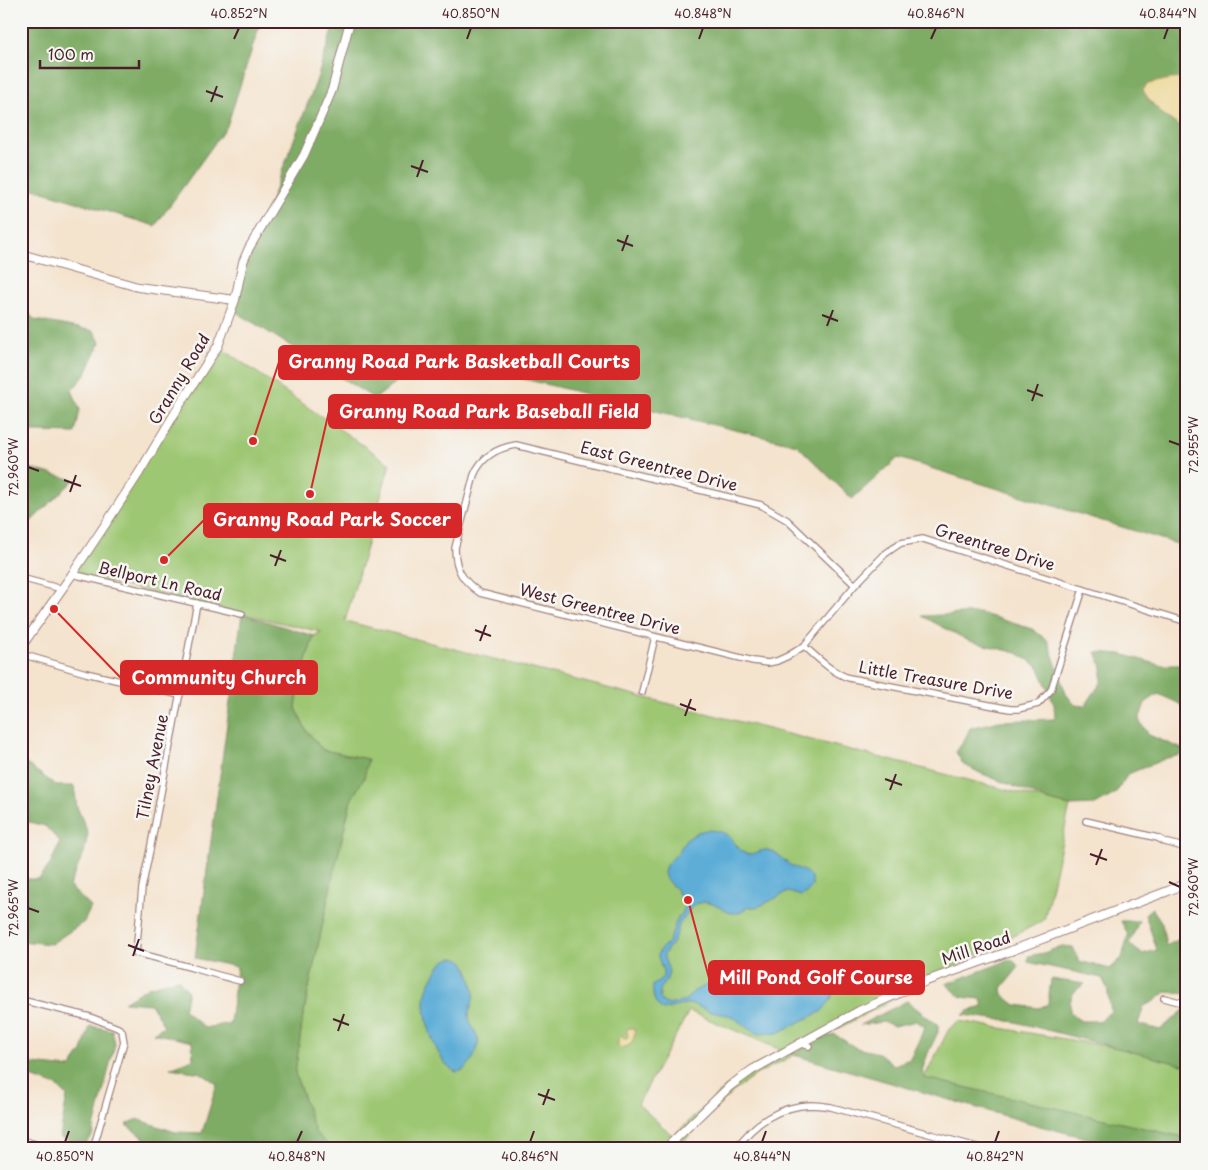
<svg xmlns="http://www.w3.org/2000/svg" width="1208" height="1170" font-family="'Playpen Sans',sans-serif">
<rect width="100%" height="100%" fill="#f6f6f2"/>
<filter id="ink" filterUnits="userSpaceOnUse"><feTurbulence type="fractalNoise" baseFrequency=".02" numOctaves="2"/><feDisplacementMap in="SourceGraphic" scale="10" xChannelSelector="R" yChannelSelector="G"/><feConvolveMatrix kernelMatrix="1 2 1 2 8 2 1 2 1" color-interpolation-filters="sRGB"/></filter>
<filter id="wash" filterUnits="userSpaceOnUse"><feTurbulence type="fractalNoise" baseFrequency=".0096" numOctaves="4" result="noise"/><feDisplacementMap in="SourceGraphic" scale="20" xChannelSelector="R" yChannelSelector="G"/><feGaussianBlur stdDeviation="1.12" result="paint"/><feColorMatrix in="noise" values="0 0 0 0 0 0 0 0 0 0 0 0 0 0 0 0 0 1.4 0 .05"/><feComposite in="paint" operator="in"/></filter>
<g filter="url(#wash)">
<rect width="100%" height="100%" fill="#f4e3cd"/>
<path fill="#9ec773" stroke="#74734f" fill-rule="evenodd" d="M218,346L328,421L333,418L338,428L390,464L345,621L1070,806L1044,920L831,1032L794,1055L757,1074L734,1091L676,1149H332L315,1132L295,1073L303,1016L332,880L351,800L364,778L367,759L323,750L306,730L296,708L300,678L314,636L321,632L72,574ZM689,1011L781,1050L732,1082L673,1136L638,1104Z
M959,1021L1118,1048L1187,1066V1138L924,1078L949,1029Z"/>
<path fill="#7eac65" stroke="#646648" d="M21,21H261L227,126L155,226L21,185Z
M335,21H1187V78L1170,79L1147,99L1170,120L1187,131V547L898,458L852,499L797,445L429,356L375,399L230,308L317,79Z
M21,305L35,320L94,331L100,342L86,374L72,390L80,410L75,433L38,432H21Z
M21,466L74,480L23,529H21Z
M980,613L1032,629L1048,641L1066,694L1075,705L1085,706L1102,681V667L1096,652L1121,654L1160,665H1187V707L1158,694L1145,703L1139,720L1149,735L1187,751V754L1167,758L1128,774L1115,794L1095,805L1070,806L1053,802L980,773L963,764L956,752L964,741L970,728L1000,721L1055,719L1054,704L1038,666L1017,653L969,641L922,616Z
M242,614L314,636L300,678L296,708L306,730L323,750L368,759L364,778L351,800L332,880L303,1016L295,1073L315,1132L332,1149H154L155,1146L126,1125L137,1119L175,1132L202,1133L217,1084L201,1073L170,1068L193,1059L192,1042L153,1033L164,1026L151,1004L124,1002L148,987L178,979L188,991L184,1010L205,1028L230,1023L237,967L195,958Z
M21,764L28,765L57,786H74L77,807L88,833L84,853L69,886L91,907L84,922L51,944L21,941V879H39L51,863L60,842L45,826L21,820Z
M1152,908L1162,923L1166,946L1187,935V994L1166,992L1155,1001L1144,1006L1138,1024L1160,1030L1185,1009L1187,1010V1066L1016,1022L963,1015L968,1011L983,1007L981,999L961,997L946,984L1012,959L1019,967L1002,988L1003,995L1016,1005L1039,1008L1048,1004L1051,979L1085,984C1071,992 1070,997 1070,1013L1081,1021H1100L1111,1011L1107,988L1102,978L1028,962V956L1044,953L1062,946L1073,947L1079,961L1110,969L1122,958L1128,935L1121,921H1139L1129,944L1142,954L1157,950L1145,914Z
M907,1001L938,1025V1032L928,1053L922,1071L925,1078L1187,1138V1149H1129L1040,1126L794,1055L820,1039L834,1034L856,1048L879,1053L894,1065L910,1059L925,1027L917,1021L894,1026L884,1022L860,1025Z
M90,1026L112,1030L115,1044L92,1136L83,1148L60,1137L67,1096L57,1086L31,1077L21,1078V1062L32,1064L70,1068L82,1051Z"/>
<path fill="#eeda9e" stroke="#9c7c64" d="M1187,78V131C1170,121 1152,107 1143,90L1148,84L1170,79Z
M629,1028H632L635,1030C635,1039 631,1047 621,1048L618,1046V1040L621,1036L627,1039C629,1035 626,1033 627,1029Z"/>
<path fill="#5dadd7" stroke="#546681" d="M706,830C717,830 727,832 734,842C737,846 740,850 744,853C753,857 759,849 767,850C776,851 783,860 790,865C796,869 805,869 810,876C813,879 812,883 812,887L805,894L801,896L788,892L762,905L755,907H749L738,913H730L713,904L704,902L695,904L691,908L683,920L680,922L677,932L673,942L664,954V958L669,971L667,979L661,987L660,992V999L664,1003L669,1005L686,1000L694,991L707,985L747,978L760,975L767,971H779L800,975H821L828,977L833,983L834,991L830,1001L821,1012L777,1033L759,1034L750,1030L732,1016L711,1012L692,1004H686L663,1010C654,1004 652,995 653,985L663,977V971L658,957V954L660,950L669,941L678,917L682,914L685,906L676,889L670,884L665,877L664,872L666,865L677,854L686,840L698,832Z
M452,958C456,958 460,958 463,961C468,966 474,987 474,995C474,1002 468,1010 469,1017C470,1025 477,1032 478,1039C480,1048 471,1065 463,1070C462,1071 457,1072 456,1072C436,1064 421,1013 426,993C427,987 431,981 434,975C439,967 442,960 452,958Z"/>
</g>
<g filter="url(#ink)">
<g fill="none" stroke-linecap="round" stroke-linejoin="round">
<g stroke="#9f817c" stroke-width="8">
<path id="street" d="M72,574L242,614
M21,578L62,589
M855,585L787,520L761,505L516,445C497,448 482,456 474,475L455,548C455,570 463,581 480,593L753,661L768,663L777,661L788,656L804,646L855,585L885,554L892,549L901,543L923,539L1187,622
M197,603L151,845L142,888L136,953C171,961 205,972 240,981
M804,646C818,658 831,672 849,678L1010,709H1018L1038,704L1051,690L1083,589
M21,654L86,673L180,695
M642,692L655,637
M1086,821L1158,838L1165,842L1187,848
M1164,998L1187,1004
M21,1000L90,1017L118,1028L122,1031L124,1042L93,1149
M799,1043L809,1046
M21,1140L54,1149
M736,1149C753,1123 780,1106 811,1105C818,1105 825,1106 831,1107L984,1149"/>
</g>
<g stroke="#9f817c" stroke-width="10">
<path id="secondary" d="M21,254L138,287L235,300
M21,647L71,576L111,516L139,473L181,403L218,346L235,300L243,262L249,248L304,155L324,109L332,90L350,21
M665,1149L730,1086L752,1070L859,1011L926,981L1008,952L1168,891L1187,883"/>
</g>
<use href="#street" stroke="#fff" stroke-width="5.5"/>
<use href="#secondary" stroke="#fff" stroke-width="8"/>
</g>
</g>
<path fill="none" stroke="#4a1f2b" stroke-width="2" d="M234,39L239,28M467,39L471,28M699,39L703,28M931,39L936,28M1164,39L1168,28M206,91L223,97M211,102L217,86M411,166L428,172M417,177L423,160M617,240L633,246M622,251L628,235M822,315L838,321M827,326L833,310M1027,390L1043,396M1032,401L1038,384M1169,441L1180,445M28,467L39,471M64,480L81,486M70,492L76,475M270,555L286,561M275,566L281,550M475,630L491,636M480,641L486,625M680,704L696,710M685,716L691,699M885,779L902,785M890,790L896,774M1090,854L1107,860M1096,865L1102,849M1169,882L1180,887M28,908L39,912M128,945L144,951M133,956L139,939M333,1019L349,1025M338,1031L344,1014M538,1094L555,1100M543,1105L549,1089M65,1142L69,1131M297,1142L302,1131M530,1142L534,1131M762,1142L766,1131M995,1142L999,1131"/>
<g text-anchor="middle" stroke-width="5" stroke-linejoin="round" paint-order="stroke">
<g font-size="16" fill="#4a1f2b" stroke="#f6f6f2">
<text transform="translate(179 379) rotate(-59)" y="6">Granny Road</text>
<text transform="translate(659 466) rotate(14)" y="6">East Greentree Drive</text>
<text transform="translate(995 547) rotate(17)" y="6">Greentree Drive</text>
<text transform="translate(160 581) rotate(13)" y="6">Bellport Ln Road</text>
<text transform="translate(600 609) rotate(14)" y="6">West Greentree Drive</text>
<text transform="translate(936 680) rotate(10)" y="6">Little Treasure Drive</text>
<text transform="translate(152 767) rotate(-79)" y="6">Tilney Avenue</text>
<text transform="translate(976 948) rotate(-19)" y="6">Mill Road</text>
</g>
</g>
<path fill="none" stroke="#d62828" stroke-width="2" d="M253 441L279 362M310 494L329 411M164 560L204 520M54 609L121 678M688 900L709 978"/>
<g fill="#d62828" stroke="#f6f6f2" stroke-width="2">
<circle cx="253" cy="441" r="5"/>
<circle cx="310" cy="494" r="5"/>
<circle cx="164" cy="560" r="5"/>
<circle cx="54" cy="609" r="5"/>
<circle cx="688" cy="900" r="5"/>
</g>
<g fill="#d62828" stroke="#d62828" stroke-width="2">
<rect x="279" y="346" width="360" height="33" rx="5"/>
<rect x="329" y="395" width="321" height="33" rx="5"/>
<rect x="204" y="504" width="257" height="33" rx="5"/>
<rect x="121" y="661" width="196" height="33" rx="5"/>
<rect x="709" y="961" width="215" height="33" rx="5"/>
</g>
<g font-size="18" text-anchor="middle" font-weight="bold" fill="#fff">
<text x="459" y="368">Granny Road Park Basketball Courts</text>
<text x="489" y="418">Granny Road Park Baseball Field</text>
<text x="332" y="526">Granny Road Park Soccer</text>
<text x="219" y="684">Community Church</text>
<text x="816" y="984">Mill Pond Golf Course</text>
</g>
<rect width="1208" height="1170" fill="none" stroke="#f6f6f2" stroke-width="55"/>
<path d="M40 60v8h99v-8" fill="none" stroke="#4a1f2b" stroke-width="2.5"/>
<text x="48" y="60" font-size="15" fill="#4a1f2b" stroke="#f6f6f2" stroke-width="4" paint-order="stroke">100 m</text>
<rect x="28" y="28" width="1152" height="1114" fill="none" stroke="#4a1f2b" stroke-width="2"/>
<g font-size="12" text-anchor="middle" fill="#4a1f2b">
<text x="239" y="18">40.852°N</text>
<text x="471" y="18">40.850°N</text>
<text x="703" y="18">40.848°N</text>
<text x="936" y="18">40.846°N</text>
<text x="1168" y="18">40.844°N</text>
<text transform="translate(1194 445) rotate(-90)" y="4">72.955°W</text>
<text transform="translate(14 467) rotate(-90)" y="4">72.960°W</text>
<text transform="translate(1194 887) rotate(-90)" y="4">72.960°W</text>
<text transform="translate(14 908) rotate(-90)" y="4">72.965°W</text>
<text x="65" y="1161">40.850°N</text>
<text x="297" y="1161">40.848°N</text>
<text x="530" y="1161">40.846°N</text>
<text x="762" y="1161">40.844°N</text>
<text x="995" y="1161">40.842°N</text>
</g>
</svg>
